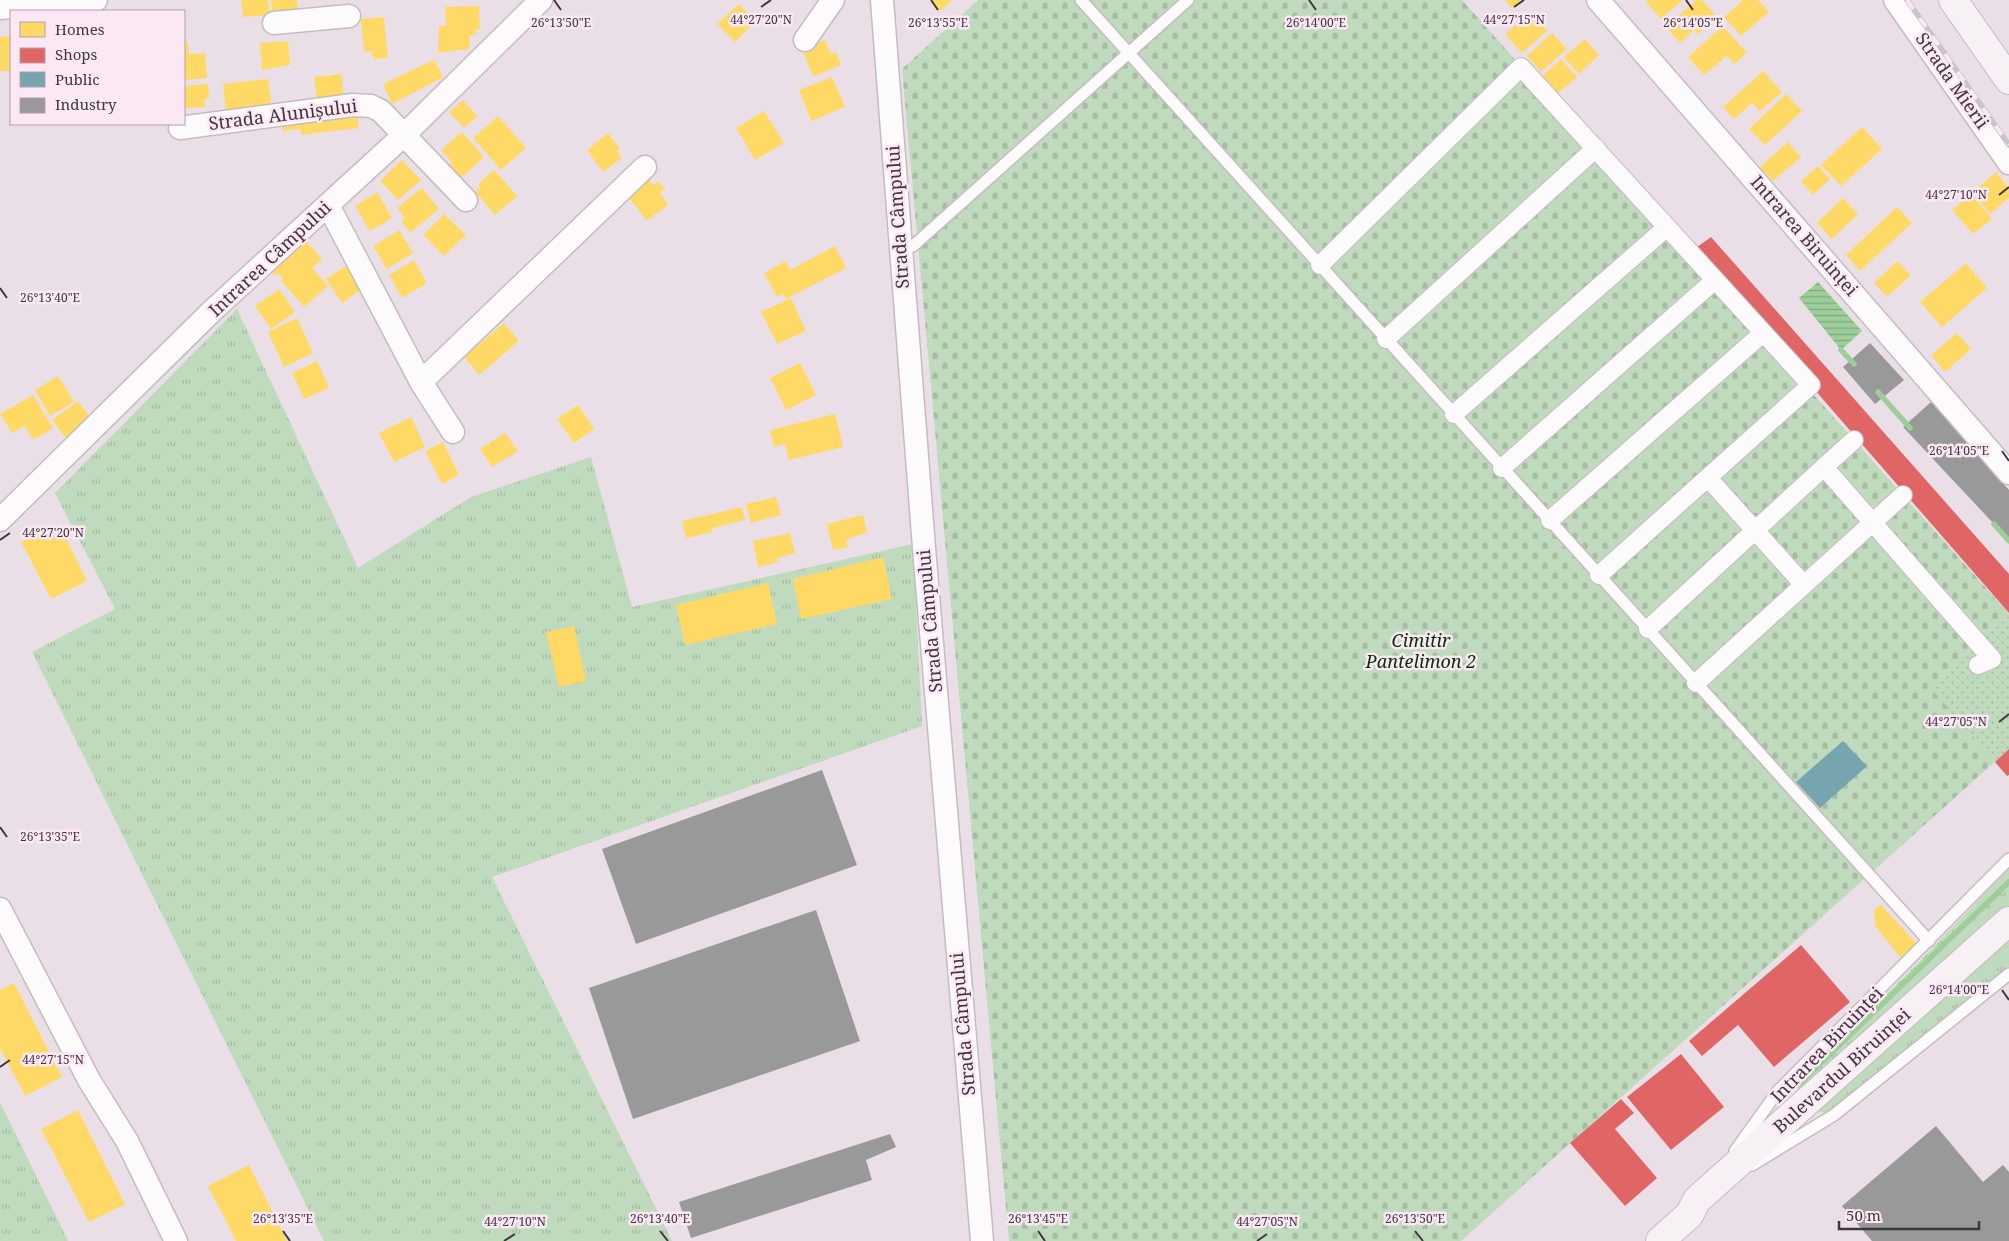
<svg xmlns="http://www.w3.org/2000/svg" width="2009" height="1241" font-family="'Noto Serif',serif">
<defs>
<pattern id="grass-tufts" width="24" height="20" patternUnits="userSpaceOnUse" patternTransform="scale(1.25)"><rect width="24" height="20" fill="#bfdabc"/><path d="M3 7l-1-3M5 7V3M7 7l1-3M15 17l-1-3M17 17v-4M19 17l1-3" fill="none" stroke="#a5bca2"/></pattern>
<pattern id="cemetery-stones" width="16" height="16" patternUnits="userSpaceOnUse" patternTransform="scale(1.25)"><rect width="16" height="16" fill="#bfdabc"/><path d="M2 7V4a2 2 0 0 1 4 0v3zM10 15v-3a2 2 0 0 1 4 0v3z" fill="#a5bca2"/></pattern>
<pattern id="park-dots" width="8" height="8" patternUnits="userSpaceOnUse" patternTransform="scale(1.25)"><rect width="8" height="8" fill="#bfdabc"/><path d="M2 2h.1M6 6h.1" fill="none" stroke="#a5bca2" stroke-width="1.8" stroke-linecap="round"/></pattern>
<pattern id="water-rules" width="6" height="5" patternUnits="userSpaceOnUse" patternTransform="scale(1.25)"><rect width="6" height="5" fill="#9dce9a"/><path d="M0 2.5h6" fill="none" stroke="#81a87f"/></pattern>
</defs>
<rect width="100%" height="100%" fill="#eadfe7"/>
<path fill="url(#grass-tufts)" d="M237,309L358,568L471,497L591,457L632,607L913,544L922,726L492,877L672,1241H324L32,652L115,609L55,493Z
M2009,869V966L1827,1113L1815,1111L1795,1085L1922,959Z
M0,1102L68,1241H0Z"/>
<path fill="url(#cemetery-stones)" d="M978,0H1462L2009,614V749L1461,1241H1009L902,69Z"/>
<path fill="url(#park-dots)" d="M2009,616V749L1995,762L1929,686Z"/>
<path fill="url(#water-rules)" d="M1818,282L1862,331L1841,350L1799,298Z"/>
<path fill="#ffd966" d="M241,0H268L270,15L243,17Z
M271,0H297L298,13L273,15Z
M931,0H952L940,11Z
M1505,0H1522L1512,8Z
M1648,0H1683L1661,19L1646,2Z
M1696,0H1702L1717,17L1698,34L1694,30L1680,43L1666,27Z
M1743,0H1758L1769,12L1741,36L1724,17Z
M739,4L756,21L735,42L717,24Z
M479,6L480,29L475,30L476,35H470L469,49L438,53L439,26H446L445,7Z
M1530,12L1547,31L1522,53L1505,34Z
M384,17L388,58L373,59L372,51L364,52L361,19Z
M1723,26L1747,53L1734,64L1727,56L1704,75L1688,57Z
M1552,33L1567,49L1541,72L1527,56Z
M11,36V71H0V37Z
M1585,39L1599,55L1579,74L1564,57Z
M825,40L831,54L836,52L841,65L813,77L802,49Z
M288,41L290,65L262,70L260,43Z
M184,42H188L189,54L205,53L207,78L184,80Z
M1561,59L1577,77L1555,96L1539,79Z
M434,60L443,77L392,104L383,84Z
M1763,71L1782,92L1760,111L1752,103L1734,119L1723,107Z
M341,74L344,96L317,99L314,77Z
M832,77L845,107L811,121L799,90Z
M268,79L272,108L226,113L223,84Z
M208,84L209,99H204L205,107L184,108V86Z
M1786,94L1802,111L1765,145L1749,129Z
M463,100L477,116L464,128L449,112Z
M357,110L359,128L301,135L300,129L283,131L282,119Z
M764,111L784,143L755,160L736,128Z
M498,116L526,148L501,170L473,138Z
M1862,127L1882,149L1841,186L1821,165Z
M462,132L484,157L458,181L446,167L452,162L441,150Z
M608,133L620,149L617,151L622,158L603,172L587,150Z
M1788,142L1801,157L1773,181L1760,167Z
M402,160L421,180L398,200L380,181Z
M1818,166L1830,179L1813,195L1801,181Z
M494,170L517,196L495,215L475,192L481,187L478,184Z
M1996,172L2009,188V198L1990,214L1973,192Z
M647,177L653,185L658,181L665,189L660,193L668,205L647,221L626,194Z
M422,188L439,209L410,233L401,221L405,218L397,208Z
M377,192L392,218L370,231L355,206Z
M1971,194L1992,219L1973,234L1952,210Z
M1843,198L1858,214L1832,239L1817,223Z
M1897,207L1912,223L1860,271L1846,255Z
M444,214L466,235L444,256L423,235Z
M399,230L413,253L387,269L373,246Z
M305,240L322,259L312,268L328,286L304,307L281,281L283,279L278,273L275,276L271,271Z
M835,246L846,268L786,299L783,294L777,297L764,273L786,261L790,270Z
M414,260L427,283L402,298L389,275Z
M1897,261L1911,275L1887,297L1874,283Z
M1966,263L1987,288L1942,327L1920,302Z
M348,264L363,288L342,303L326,279Z
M279,289L295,312L271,329L255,306Z
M791,298L806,331L777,344L761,312Z
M297,318L313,353L284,367L268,332Z
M504,323L519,341L479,375L464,357Z
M1957,333L1971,349L1945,372L1931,355Z
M317,361L329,388L304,399L292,373Z
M800,363L816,395L786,410L770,378Z
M58,376L74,402L50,416L35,390Z
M33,395L53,428L33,440L25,426L12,433L0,414Z
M78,401L91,419L66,438L52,420Z
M578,405L594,429L574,443L557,419Z
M835,414L843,447L789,460L785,444L774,447L770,430Z
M411,417L425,447L394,462L379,433Z
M505,433L518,451L492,467L480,449Z
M443,442L459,475L442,484L425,451Z
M776,497L781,515L751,523L746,504Z
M742,507L745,520L712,528L713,532L686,538L682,521Z
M863,515L867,532L846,540L848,547L833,550L827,524Z
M40,532L45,541L63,532L87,581L51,599L21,542Z
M790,533L795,553L777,558L778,562L758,567L753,541Z
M883,557L892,599L801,619L793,579Z
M768,583L777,624L685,645L676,605Z
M574,626L586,681L559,687L546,632Z
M1881,905L1917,944L1901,958L1875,926L1874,910Z
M14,983L62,1077L25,1096L0,1048V990Z
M78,1110L125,1204L89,1222L41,1129Z
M249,1165L287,1241H236L208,1186Z"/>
<path fill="#e06666" d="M1711,237L2009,574V613L1693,250Z
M2009,749V775L2007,776L1995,762Z
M1801,945L1850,1002L1774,1067L1738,1025L1702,1056L1689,1041Z
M1681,1054L1724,1107L1671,1150L1627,1097Z
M1621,1099L1634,1113L1615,1129L1657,1178L1625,1206L1570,1143Z"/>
<path fill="#76a5af" d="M1843,741L1867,766L1820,808L1796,782Z"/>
<path fill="#999" d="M1870,343L1904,380L1875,404L1843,367Z
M1931,402L2009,490V540L1903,427Z
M822,770L857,865L636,944L602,849Z
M816,910L860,1041L633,1119L589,988Z
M1936,1126L1983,1182L2003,1165L2009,1172V1241H1872L1842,1206Z
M890,1134L896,1147L866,1160L872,1180L691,1238L679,1202Z"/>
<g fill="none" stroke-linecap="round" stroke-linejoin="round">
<path stroke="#9dce9a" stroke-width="5.5" d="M1841,350L1854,364
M1878,392L1910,428
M1994,524L2009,541
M1798,1085L2009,882"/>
<g stroke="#c5bcc2" stroke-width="14">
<path id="service" d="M1081,0L1929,941
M913,246L1188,0
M1735,1151L1778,1091L2009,859
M1752,1165L1834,1115L2009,974"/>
</g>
<g stroke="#c5bcc2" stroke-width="20">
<path id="pedestrian" d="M1320,265L1521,67L1811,385L1599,575
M1386,339L1596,148
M1454,414L1667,227
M1824,467L1854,440
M1502,468L1715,280
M1708,478L1804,585
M1550,520L1763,333
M1648,629L1824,467L1992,659L1978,665
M1696,683L1903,495"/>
</g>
<g stroke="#c5bcc2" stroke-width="25">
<path id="minor" d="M882,0L924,548L982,1241
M1598,0L2009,473
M1895,0L2009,163
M0,8L96,0
M274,23L349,16
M805,40L833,0
M180,128L353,105L371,106L381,111L466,200
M328,205L421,382L453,432
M421,382L645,167
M0,520L211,312L404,135L541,0
M0,909L89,1080L127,1141L176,1241"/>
</g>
<g stroke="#c3bdc1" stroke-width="30">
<path id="primary" d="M1953,0L2009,80
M1660,1241L1689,1215L1697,1200L1707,1191L2009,921"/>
</g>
<use href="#service" stroke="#fcfafb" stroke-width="11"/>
<use href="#pedestrian" stroke="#fcfafb" stroke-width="18"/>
<use href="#minor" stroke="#fcfafb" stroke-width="22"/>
<use href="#primary" stroke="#f7f1f5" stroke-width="28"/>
<g stroke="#c7c5c7" stroke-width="5.5">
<path id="rail" d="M1907,0L2009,145"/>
</g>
<use href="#rail" stroke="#fce7f5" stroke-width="4" stroke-dasharray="11" stroke-linecap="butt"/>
</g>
<path fill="none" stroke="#3f373d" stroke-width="2" d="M554,0L561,10M931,0L938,10M1309,0L1316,10M1686,0L1693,10M761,7L771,0M1514,7L1524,0M1999,195L2009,187M0,288L7,298M2002,451L2009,461M0,540L10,533M1999,722L2009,714M0,827L7,837M2002,990L2009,1000M0,1067L10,1060M283,1231L290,1241M660,1231L668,1241M1038,1231L1045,1241M1415,1231L1423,1241M504,1241L515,1234M1257,1241L1267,1234"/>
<g text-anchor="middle" stroke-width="5" stroke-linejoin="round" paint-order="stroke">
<g font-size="18" fill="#3f373d" stroke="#fce7f5">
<text transform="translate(1952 81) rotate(55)" y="6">Strada Mierii</text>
<text transform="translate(283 115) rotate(-7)" y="6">Strada Alunișului</text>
<text transform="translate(898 217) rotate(-94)" y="6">Strada Câmpului</text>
<text transform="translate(1804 236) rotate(49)" y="6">Intrarea Biruinței</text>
<text transform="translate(270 259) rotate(-43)" y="6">Intrarea Câmpului</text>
<text transform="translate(930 621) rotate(-95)" y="6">Strada Câmpului</text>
<text transform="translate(963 1024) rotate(-95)" y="6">Strada Câmpului</text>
<text transform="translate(1827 1045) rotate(-46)" y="6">Intrarea Biruinței</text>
<text transform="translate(1842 1071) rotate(-42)" y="6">Bulevardul Biruinței</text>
</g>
<g font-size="18" font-style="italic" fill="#003502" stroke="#fce7f5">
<text x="1421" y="647">Cimitir<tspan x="1421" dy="21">Pantelimon 2</tspan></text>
</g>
</g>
<g font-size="12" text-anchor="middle" fill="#3f373d" stroke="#fce7f5" stroke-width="5" stroke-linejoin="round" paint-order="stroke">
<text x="761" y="24">44°27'20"N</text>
<text x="1514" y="24">44°27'15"N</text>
<text x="1693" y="27">26°14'05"E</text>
<text x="561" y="27">26°13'50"E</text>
<text x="938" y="27">26°13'55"E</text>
<text x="1316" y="27">26°14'00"E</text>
<text x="1956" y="199">44°27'10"N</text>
<text x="50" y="302">26°13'40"E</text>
<text x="1959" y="455">26°14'05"E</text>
<text x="53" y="537">44°27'20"N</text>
<text x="1956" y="726">44°27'05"N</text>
<text x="50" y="841">26°13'35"E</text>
<text x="1959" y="994">26°14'00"E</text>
<text x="53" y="1064">44°27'15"N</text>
<text x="283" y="1223">26°13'35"E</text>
<text x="660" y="1223">26°13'40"E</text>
<text x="1038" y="1223">26°13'45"E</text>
<text x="1415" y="1223">26°13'50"E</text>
<text x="515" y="1226">44°27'10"N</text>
<text x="1267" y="1226">44°27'05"N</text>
</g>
<rect x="10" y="10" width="175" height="115" fill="#fce7f5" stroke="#b0a1ab"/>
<rect x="20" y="22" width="25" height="15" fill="#ffd966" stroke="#b0a1ab"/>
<text x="55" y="35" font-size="15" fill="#3f373d">Homes</text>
<rect x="20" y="48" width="25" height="15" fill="#e06666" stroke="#b0a1ab"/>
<text x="55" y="60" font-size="15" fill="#3f373d">Shops</text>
<rect x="20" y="72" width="25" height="15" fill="#76a5af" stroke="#b0a1ab"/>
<text x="55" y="85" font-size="15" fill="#3f373d">Public</text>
<rect x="20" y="98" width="25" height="15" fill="#999999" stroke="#b0a1ab"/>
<text x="55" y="110" font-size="15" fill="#3f373d">Industry</text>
<path d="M1839 1221v8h140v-8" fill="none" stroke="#3f373d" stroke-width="2.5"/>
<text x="1846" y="1221" font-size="15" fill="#3f373d" stroke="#fce7f5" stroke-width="4" paint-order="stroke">50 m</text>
</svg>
